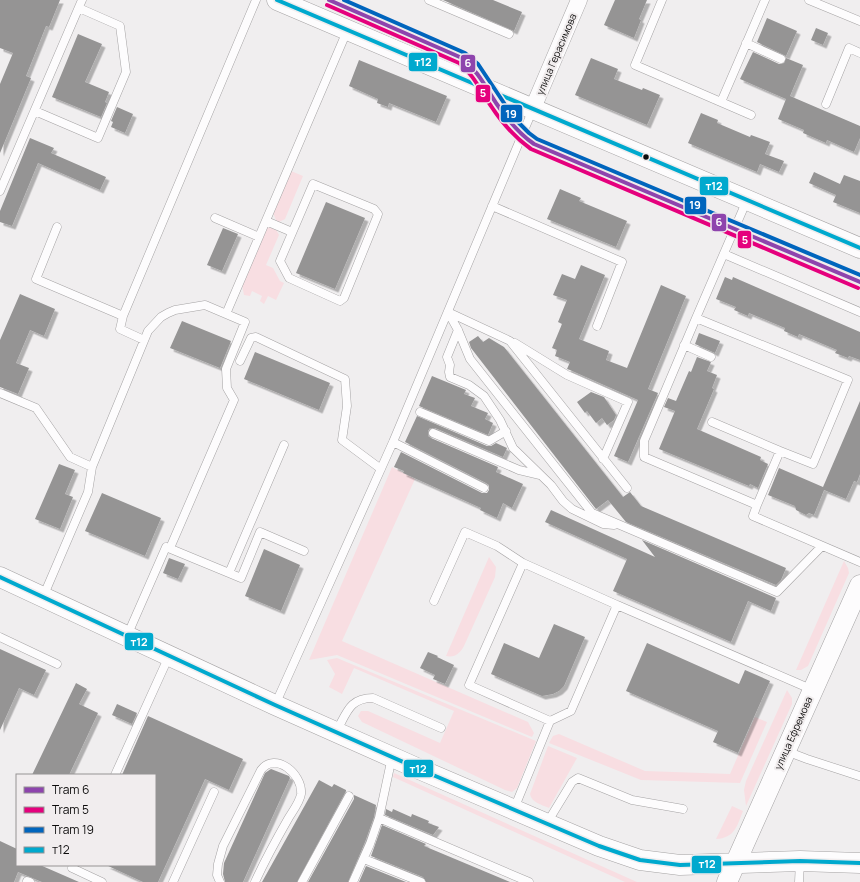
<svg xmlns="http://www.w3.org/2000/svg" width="860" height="882" font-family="Manrope,sans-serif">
<defs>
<filter id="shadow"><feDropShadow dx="3.5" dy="3.5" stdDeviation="0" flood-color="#0004"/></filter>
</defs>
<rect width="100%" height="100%" fill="#f0eeef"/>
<path fill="#f8dee2" d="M291,171L303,176L285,219L279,222L276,220L273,213Z
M266,228C272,226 277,229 279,235L266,265L273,268L280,281L284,283L276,300L268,296L264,304L260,301L262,296L252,291L250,296L244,295L242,285Z
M392,467L415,479L342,641L528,722L534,733L532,737L337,655L309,660Z
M489,557L496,567L495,577L464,646C460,653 455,658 446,656Z
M844,561L848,568L849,573L808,666L801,670H796Z
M337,658L536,741L517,788L512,792L505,790L362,722L358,716L361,711H368L440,743L454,711L354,668L342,694L329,687L335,674L327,660Z
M787,690L792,698V704L746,806L744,790L746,781Z
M755,717L767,722L740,783L641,780L549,743L553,736L559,734L645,771L730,774Z
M548,746L577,758L549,808C542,805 531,802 530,794Z
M394,773L637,882H625L393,777Z
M732,806L743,811C737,826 735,838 716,839Z"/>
<path fill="#959494" filter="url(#shadow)" d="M0,0H60L49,27L46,26L26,76L31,78L0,153V84L13,53L0,48Z
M443,0H493L522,12L514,31Z
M615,0H647L639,19L641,20L634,38L604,25Z
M767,18L797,31L786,56L757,42Z
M816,28L828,33L823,45L811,40Z
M78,34L102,44L85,82L109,92L105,102L107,103L101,117L52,97Z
M753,52L779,64L784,63L786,58L803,65L790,96L860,126V138L854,152L827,140L826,143L803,133L804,130L778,119L786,99L740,79Z
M591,58L618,69L614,79L642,90L643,88L660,95L647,125L575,95Z
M359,60L447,96L436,122L389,103L388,107L377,103L378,99L349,86Z
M117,107L133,114L125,133L111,127L113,122L111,121Z
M701,113L718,120L717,123L750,137L751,135L770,142L765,154L784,161L779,172L760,164L757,172L688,143Z
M30,138L54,148L51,153L106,177L100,190L38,163L12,226L0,222V211Z
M814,172L840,184L844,175L860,181V213L833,202L836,195L809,183Z
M560,189L581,198L579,201L627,221L616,247L547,219Z
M326,202L365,218L335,289L296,273Z
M223,228L238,234L222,271L207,265Z
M581,265L605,275L579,339L609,351L606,360L627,368L661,285L686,296L648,389L658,393L628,462L614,456L638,400L570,370L567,369L570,362L555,356L557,350L552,348L562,324L558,322L567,300L553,295L562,274L575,279Z
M725,277L732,280L733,277L860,332V360L849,356L848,358L835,353L837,350L799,334L798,337L784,331L785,328L749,313L748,316L734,310L736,307L716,299Z
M20,294L55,309L44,336L30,330L16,363L29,368L18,394L0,387V340Z
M182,321L231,341L220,368L170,348Z
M699,333L720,341L715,353L695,344Z
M478,336L483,342L489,338L504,347L623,497L630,492L641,506L786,568L781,580L776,585L626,522L608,500L596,509L471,348L469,342Z
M255,352L330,383L319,410L244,379Z
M697,357L711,362L707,371L717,375L712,388L714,389L697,429L761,457L760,460L768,464L758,488L750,484L749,486L659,449L675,411L664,407L668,398L676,401L689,371L691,372Z
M432,376L466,390L464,394L475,398L471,406L488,413L485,419L493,423L488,435L419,406Z
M591,392L604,397L616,415L614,420L607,425L602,418L596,423L587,411L585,413L577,402Z
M860,401V474L857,482L854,481L846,499L824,490L814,515L809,513L806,515L796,510L795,506L768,495L779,468L823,487Z
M417,416L487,446H491L496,443L507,448L503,457L435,428H430L428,431V436L431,438L498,467L496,472L523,484L512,508L503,503L497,518L480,510L481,508L403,473L404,471L394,467L401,452L482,493H487L489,490V485L486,483L405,442Z
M59,464L75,470L65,494L73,497L60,529L35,519Z
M102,493L161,518L145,556L85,531Z
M551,510L655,557L642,540L776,598L771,611L748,601L731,642L613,591L627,559L545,522Z
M264,549L300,565L281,611L245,596Z
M169,558L185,564L178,579L163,573Z
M554,624L585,637L564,686L559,691L553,694L542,696L491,674L504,643L539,658Z
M647,643L739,684L745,670L770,681L738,753L713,742L718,731L626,691Z
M0,649L46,670L34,695L19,688L0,730Z
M428,652L438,656L437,657L454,665L445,684L433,679L435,675L420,668Z
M76,683L87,689L79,704L98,713L69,775H32Z
M117,704L137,713L132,724L112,715Z
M148,716L243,759L229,790L205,779L158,882H143L106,865H155V775H122Z
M271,769L289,776L290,778L243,882H225L223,874L224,863L265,773Z
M319,780L332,787L334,784L346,790V791L297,882H262Z
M354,795L376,805L374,817L365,842L348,882H308L354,799Z
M386,809L392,812L393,809L411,817L412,814L429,821L428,823L439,827L433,835L385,815Z
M382,825L426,844L424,846L510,882H426L423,877L371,856Z
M0,841L17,849V865H40L79,882H42L18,872L14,882H0Z
M366,866L406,882H359Z"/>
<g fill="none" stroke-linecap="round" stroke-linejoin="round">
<g stroke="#a5a3a4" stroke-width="9">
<path id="service" d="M429,0L509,34
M662,0L635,65L751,115
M809,0L860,21
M746,43L781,59
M721,102L765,0
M826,104L849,48L860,53
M35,111L98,138L126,72L120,26L79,8
M313,184L374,209L378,214L377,217L344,298L340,301L289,278L280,261Z
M0,191L82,0
M747,200L696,318L848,380L813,464L780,451L757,505
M492,206L622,262L597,326
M215,218L259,237
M266,221L292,232
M57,227L36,279L123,316L120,329L144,340
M724,254L860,312
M448,312L458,330L470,359L592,513L777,592L822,546
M448,312L510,341L627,488
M226,314L347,31
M123,316L256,0
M696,318L644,441V457L757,505L753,516L860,562
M458,330L447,357L450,365L449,372L450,377L469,385L484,396L500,420L513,448L551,485L563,501L572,509L603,524L614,525
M515,343L567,375L628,402L603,459
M684,345L711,357
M240,361L251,338L256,337L345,379L347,406L342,440L381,469
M0,393L36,408L70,457L92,467L148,331L161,317L168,313L175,310L205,305L245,322L226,369L227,388L234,400L170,548
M420,412L489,441L506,431
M712,422L780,451
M433,433L519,470L540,475
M393,442L484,488
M523,563L469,685L550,721
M229,573L241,578L260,532L304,551
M43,597L88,492L92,467
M434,601L465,532L497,546L523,563L617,605L571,711L550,721L514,809
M617,605L813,690
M127,636L166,547L229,573L284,445
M0,637L57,664
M275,705L393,442L533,109
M336,732C347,713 349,698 373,698L441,728
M786,751L807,759L859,776
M115,775L169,656
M379,818L529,882
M547,823L572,782L578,778L632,800L683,809
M364,859L421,882
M74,865L72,868L102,882
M27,881L30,882
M173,882L214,792
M220,882L217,875L218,864L223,846L261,770C275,751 303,774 301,794C300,802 292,812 288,819C276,840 265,860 255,882
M302,882L349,796
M353,882L370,844L379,818L392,757
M799,882L800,861"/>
</g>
<g stroke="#a5a3a4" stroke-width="17">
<path id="minor" d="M533,108L579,0"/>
</g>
<g stroke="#a5a3a4" stroke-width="21">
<path id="tertiary" d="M277,0L860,248
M0,577L275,705L419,769L599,846L640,860L680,865L800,861L860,863
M727,882L860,585"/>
</g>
<use href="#service" stroke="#fdfcfd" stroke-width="8"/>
<use href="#minor" stroke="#fdfcfd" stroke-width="16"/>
<use href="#tertiary" stroke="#fdfcfd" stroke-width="20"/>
<g stroke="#f1edee" stroke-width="7">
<path id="bus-1" d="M277,0L860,248
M0,577L275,705L419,769L599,846L640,860L680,865L800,861L860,863"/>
</g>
<use href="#bus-1" stroke="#00a9ce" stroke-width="4"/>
<g stroke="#f1edee" stroke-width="7">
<path id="tram-1" d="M329,0L462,58C478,71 485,86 496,103C507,119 518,133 534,144L860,282"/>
</g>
<g stroke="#f1edee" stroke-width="7">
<path id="tram-2" d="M327,5L459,63C474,75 480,90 491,106C502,123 514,137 531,149L858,288"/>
</g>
<g stroke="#f1edee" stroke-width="7">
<path id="tram-3" d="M344,0L465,53L478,64L514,118L529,133L537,139L860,275"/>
</g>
<use href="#tram-1" stroke="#8e44ad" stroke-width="4"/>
<use href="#tram-2" stroke="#e5007d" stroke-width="4"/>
<use href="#tram-3" stroke="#0065bd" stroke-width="4"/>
</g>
<circle fill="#0d0c0c" stroke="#f1edee" stroke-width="1.5" cx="646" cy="157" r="3.5"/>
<g text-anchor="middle" stroke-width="4" stroke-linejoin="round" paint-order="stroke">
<g font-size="10" fill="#0d0c0c" stroke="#f1edee">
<text transform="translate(556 54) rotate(-67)" y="4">улица Герасимова</text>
<text transform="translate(793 733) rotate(-66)" y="4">улица Ефремова</text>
</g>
</g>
<g stroke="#f1edee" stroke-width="1.5">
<rect x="408" y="52" width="30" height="20" rx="4" fill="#00a9ce"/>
<rect x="460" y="54" width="16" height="19" rx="4" fill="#8e44ad"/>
<rect x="475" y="84" width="16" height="19" rx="4" fill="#e5007d"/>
<rect x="500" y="104" width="23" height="19" rx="4" fill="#0065bd"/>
<rect x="699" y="176" width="30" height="20" rx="4" fill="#00a9ce"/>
<rect x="684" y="196" width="23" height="19" rx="4" fill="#0065bd"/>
<rect x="711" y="213" width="16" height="19" rx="4" fill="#8e44ad"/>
<rect x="737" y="230" width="15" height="19" rx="4" fill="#e5007d"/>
<rect x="124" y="632" width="30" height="19" rx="4" fill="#00a9ce"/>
<rect x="403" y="759" width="31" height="19" rx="4" fill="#00a9ce"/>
<rect x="691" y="855" width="31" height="19" rx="4" fill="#00a9ce"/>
</g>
<g font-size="11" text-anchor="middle" font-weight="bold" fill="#fff">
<text x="423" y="66">т12</text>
<text x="468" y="67">6</text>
<text x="483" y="97">5</text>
<text x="511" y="118">19</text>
<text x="714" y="190">т12</text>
<text x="695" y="209">19</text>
<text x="719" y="226">6</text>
<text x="745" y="244">5</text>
<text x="139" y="646">т12</text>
<text x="418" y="773">т12</text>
<text x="707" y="868">т12</text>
</g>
<rect x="16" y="774" width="140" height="92" fill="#f1edee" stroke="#969394"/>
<rect x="24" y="787" width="20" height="6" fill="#8e44ad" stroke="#969394"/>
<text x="52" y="794" font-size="12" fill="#0d0c0c">Tram 6</text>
<rect x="24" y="807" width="20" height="6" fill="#e5007d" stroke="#969394"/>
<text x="52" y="814" font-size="12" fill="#0d0c0c">Tram 5</text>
<rect x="24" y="827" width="20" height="6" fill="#0065bd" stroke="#969394"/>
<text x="52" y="834" font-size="12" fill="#0d0c0c">Tram 19</text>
<rect x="24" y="847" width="20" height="6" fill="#00a9ce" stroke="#969394"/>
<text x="52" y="854" font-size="12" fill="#0d0c0c">т12</text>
</svg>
